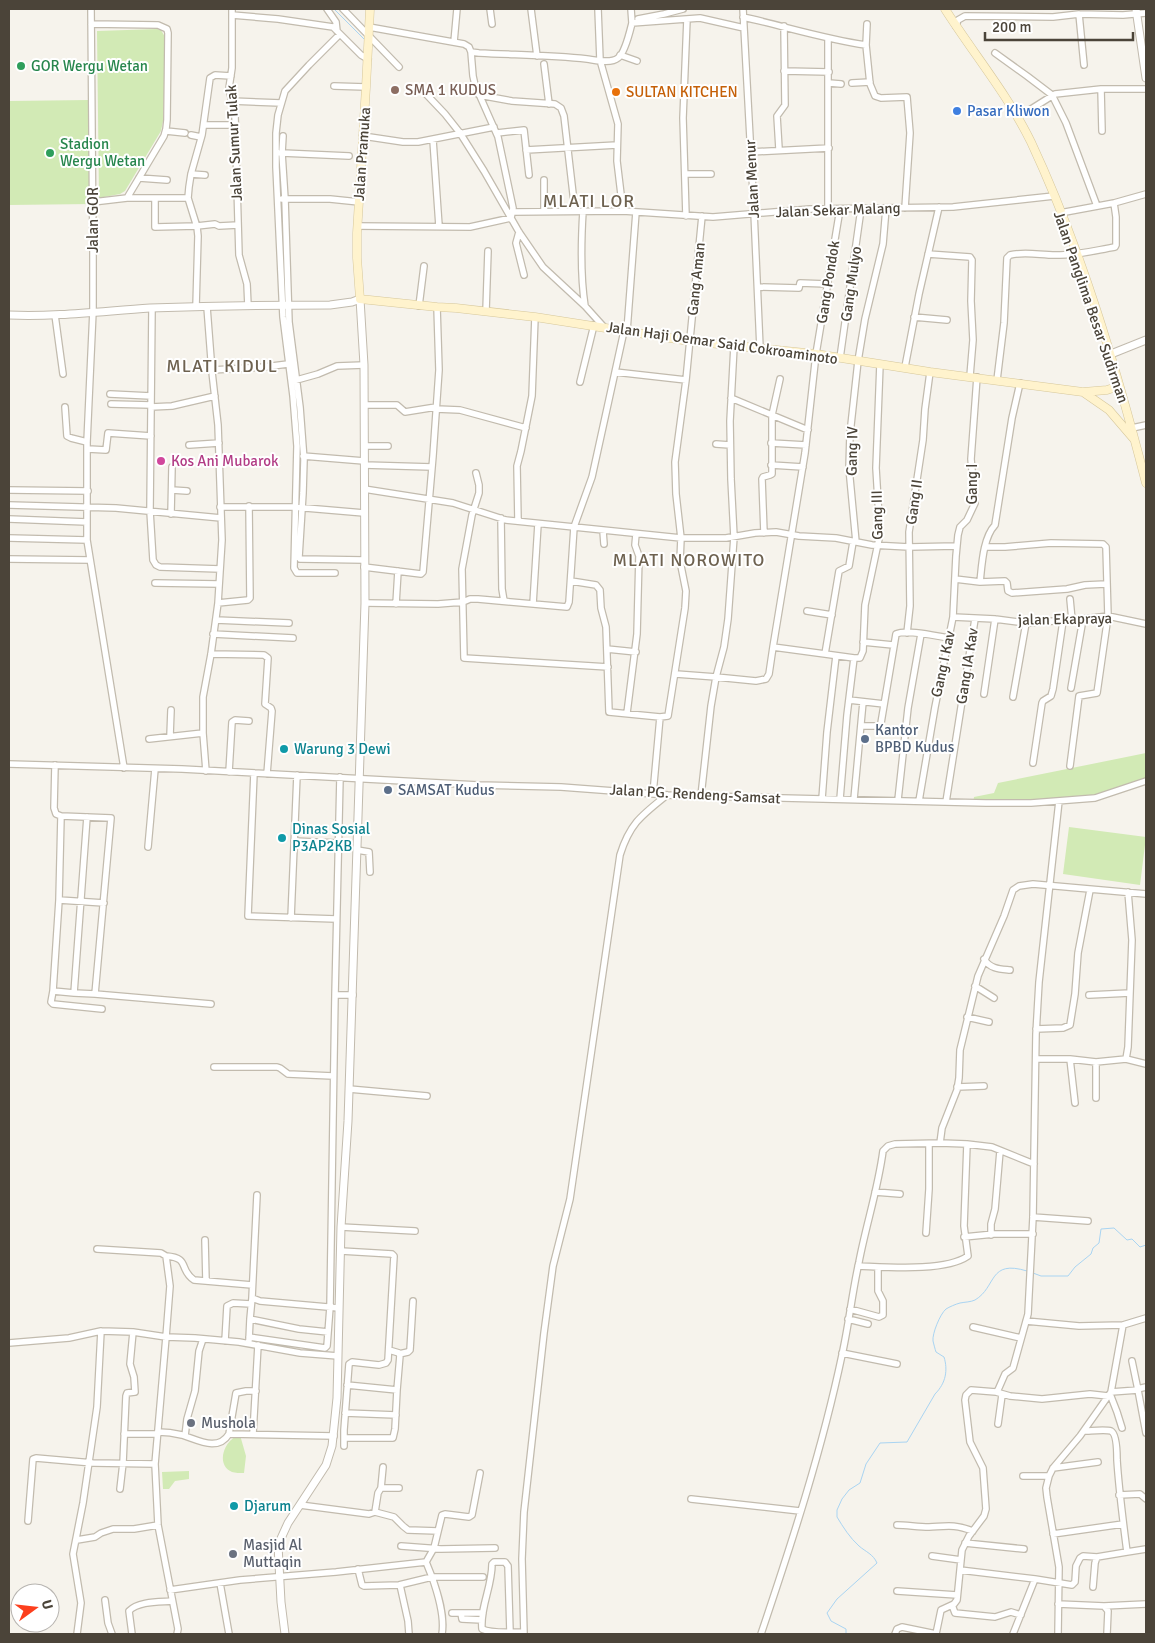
<svg xmlns="http://www.w3.org/2000/svg" width="1155" height="1643" font-family="Signika,sans-serif">
<rect width="100%" height="100%" fill="#f6f3ec"/>
<path fill="#d2eab5" d="M157,29L161,30L165,37L166,44L163,121L161,131L125,191L120,194L99,198L97,31Z
M89,100L92,204L9,205V101Z
M1146,753V781L1095,798L973,803L974,797L994,793L998,783Z
M1069,827L1146,837L1140,885L1063,874Z
M240,1435L246,1456L244,1473C240,1473 235,1473 232,1472C215,1465 224,1439 240,1435Z
M189,1471V1479L175,1481L169,1489H163L162,1472Z"/>
<g fill="none" stroke-linecap="round" stroke-linejoin="round">
<path stroke="#a9d4f2" stroke-width="1" d="M334,9L366,41
M1033,1273L1041,1276H1068L1075,1267L1091,1254L1093,1248L1099,1243L1101,1229L1114,1228L1127,1240L1132,1239L1140,1247L1146,1245
M846,1634V1629L831,1621L827,1613L837,1599L877,1563C873,1554 866,1552 859,1546C850,1538 843,1527 837,1517V1510L842,1499L849,1490L860,1483L866,1464L880,1443L907,1442L935,1394C946,1383 948,1370 944,1357L936,1352C935,1349 934,1345 933,1341C932,1334 940,1314 946,1309C949,1307 956,1304 960,1303C965,1302 971,1302 975,1300C997,1287 988,1259 1027,1271"/>
<g stroke="#c2bbae" stroke-width="8">
<path id="minor" d="M91,9L93,253V311L87,442V540L124,768
M232,9V68L229,88L235,116L239,255L247,284L248,306
M327,9L336,22L337,31
M343,9L399,67
M490,9L492,24
M531,9L537,56
M598,9L600,60L618,124L617,161L623,211
M631,9L632,23
M743,9L754,212L760,348
M1079,14L1084,65
M232,15L278,19L333,27L361,55L368,59
M743,17C784,26 824,39 866,45L867,24
M638,19L664,14L683,9
M91,24L158,25L167,29L168,33L167,120L166,129L164,136L127,198L93,202
M956,26L958,20L965,16L1053,17L1079,14L1123,15L1146,13
M369,27L464,44L469,47L471,52L479,53C515,55 551,55 587,59C595,60 611,64 618,58C625,53 630,31 632,23L700,18L744,28
M828,38V209
M454,42L457,9
M866,45L870,84L875,96L881,98L907,97L910,133L905,208
M995,53L1027,76L1052,95L1066,123L1097,206
M620,55L637,61
M544,64L549,104
M784,71L829,72
M829,83L841,84
M852,83L870,82
M334,86L366,87
M1101,89L1102,131
M426,94L445,114L460,133L484,171L519,232L543,267L585,306L603,326
M479,95L512,101L555,104L561,108L564,116L575,211
M231,101L281,103
M1028,111L1055,94L1101,89H1146
M204,125H235
M166,131L185,133
M497,133L524,130L529,175
M191,135L201,137
M283,136L282,153L349,156
M363,136L403,142H418L494,127
M433,140L439,226
M779,149L777,116L785,105L784,26
M526,150L617,145
M751,152L829,148
M280,153H282L285,199H282
M191,174L205,175
M685,174H711
M139,178L167,180
M127,198H188
M155,198V227L197,226L215,224L219,226L238,225
M359,202L330,199H285L289,322L300,407L304,460L303,493L299,557L300,559L364,560
M544,211V180
M583,211C581,243 580,274 585,306
M513,212L623,211L713,217L810,209L953,207L1054,196
M1060,213L1114,203L1146,194
M686,216L683,118L687,19
M357,226L470,227L511,218L513,208L498,137L475,85L473,76L471,52
M519,232L516,243L524,275
M928,254L970,257L972,260L971,301L973,340L970,376
M758,287L799,288L800,283L827,284
M419,306L424,266
M196,307L198,236L197,227L188,198L189,187L191,174L202,135L210,78L215,75L231,76
M152,308L150,511L153,560L156,565L160,567L220,569
M486,311L488,251
M55,315L63,374
M914,317L947,320
M624,331L592,477L574,527L681,538H726L755,533L776,532L799,536L836,538L872,545L909,547L956,546
M627,331L636,212
M840,358L861,209
M905,367L919,294L939,207
M212,370L264,367L288,364
M615,372L686,380
M997,380L1004,323L1007,258L1010,255C1027,251 1043,256 1060,255C1079,255 1097,250 1115,247L1116,245V217L1114,203
M293,381L318,374L337,366L364,365
M580,382L594,325
M110,394L151,396
M731,398L808,430
M111,404L151,405
M364,405H397L405,412L436,407
M65,407L67,436L71,438L87,442
M151,407L172,406L215,396
M436,409L460,410L526,428
M1132,428L1146,425
M771,443L806,445
M716,444L730,445
M189,445L219,443
M364,446H388
M88,449L106,450L108,433L151,436
M303,456L364,461
M364,465L432,467
M771,465L803,467
M476,473L479,485V493L472,515L462,569L464,658L608,667
M364,489L453,503L506,520L574,527L569,602L567,607L478,599H470L463,602L438,604L365,603
M9,490L88,491
M172,490L187,491
M9,505L116,508L221,518
M220,507H294L364,513
M171,514L172,467
M501,518L502,589L504,601
M9,519L87,522
M518,521L517,466L521,451L532,396L535,317
M603,531L604,544
M764,533L762,479L763,477L770,475L772,474V415L780,379
M9,538L87,540
M856,542L849,468L850,434L858,361L865,319L883,244L886,208
M986,547H1005L1051,543L1103,544L1106,547L1108,616L1097,693L1079,696L1070,766
M9,559L90,560
M364,567L421,574L423,572L433,456L439,370L437,307
M335,573H297L294,568L297,446L293,396L283,317L276,167V133L278,115L285,91L309,65L340,34
M955,579L980,582L1005,581L1007,583L1008,591L1012,593L1067,589L1085,585L1106,584
M571,581L596,585L600,590L601,608L606,627L609,712L660,717L668,716L685,608L686,591L680,561L681,538L676,494L675,462L686,380L702,216
M980,582C982,564 983,538 995,525L1012,418L1020,383
M155,583L219,584
M1070,599L1072,620
M218,603L248,600L250,598L249,506
M396,604L398,571
M533,604L538,524
M807,611L832,615
M953,617L995,619L1026,623L1083,619L1108,616L1146,624
M216,620L289,623
M907,633L910,606L909,532L923,440L925,409L930,372
M213,634L293,638
M863,642L893,645
M773,647L825,654L839,571L849,566L853,542
M607,649L636,652
M211,654L264,655L268,658L265,704L271,708L272,711L267,774
M825,654L854,658H860L863,651L865,605L880,534L876,468L880,364
M676,674L716,677L724,647L728,619L734,537L731,479L730,421L734,346
M1071,688L1083,619
M984,694L995,619
M1013,697L1026,623
M849,700L884,704
M627,713L637,634L639,556L635,545L636,534
M861,726H878L881,723L896,634C907,629 936,636 949,638
M170,736L171,710
M149,739L203,733
M1033,763L1042,703L1043,701L1051,696L1053,689L1063,621
M9,764L182,769L478,785L561,787L667,795L986,803H1031L1095,798L1146,781
M55,765L54,808L56,814L61,816L111,818L95,994L74,993
M206,771L203,733V697L211,654L218,603L222,540L218,425L212,372L207,307
M229,772L232,722L235,720L249,721
M254,773L248,916L336,919
M340,777L335,995H353
M653,794L660,717
M701,796L711,706L716,677L756,681L766,679L769,674L773,647L805,453L816,354L840,209
M822,799L827,732L836,656
M840,799L847,715L854,658
M854,799L863,702
M898,800L908,708L921,634
M919,801L935,707L953,617L956,556L958,535L960,527L967,520L975,503L971,459L977,377
M946,802L975,619
M61,816L59,900L104,903
M294,841L338,843
M148,847L155,769
M357,850L369,852L370,872
M59,900L53,991L74,993L87,817
M291,918L297,775
M984,959C990,969 1000,969 1010,970
M975,986L994,998
M53,991L51,1002L53,1004L102,1009
M95,994L211,1004
M1089,995L1130,993
M967,1017L989,1022
M1036,1029L1063,1028L1070,1025L1075,994L1078,953L1090,890
M1036,1059H1070L1096,1062L1126,1059L1146,1064
M1070,1059L1075,1103
M1126,1059L1128,1047L1132,940L1128,892
M214,1067H277L280,1068L288,1074L333,1076
M957,1087L984,1086
M349,1089L427,1096
M1096,1098V1062
M940,1143L967,1144L992,1147L1034,1164
M875,1192L900,1194
M257,1195L252,1298L260,1301L339,1308
M1033,1217L1088,1221
M341,1227L415,1231
M926,1233L929,1189V1144
M991,1235V1224L995,1209L1000,1151
M964,1237L994,1234H1033
M205,1240L206,1281
M97,1249L161,1253L166,1256L170,1286L166,1337L195,1338L239,1342L300,1353L338,1356
M341,1251L392,1254L394,1256L388,1360L386,1363L379,1365L352,1362L349,1364L344,1430V1438H393L395,1429L397,1390L347,1385
M166,1256C191,1258 178,1269 194,1280L252,1285
M858,1266C886,1267 945,1272 968,1256L964,1226L967,1144
M252,1298L250,1319L299,1329L328,1332
M850,1309L879,1317L883,1315V1301L878,1291V1267
M848,1319L868,1324
M1026,1321L1079,1326L1123,1325
M973,1327L1021,1338
M249,1337L325,1348L327,1346L330,1307L335,995
M249,1340L250,1319
M225,1341L227,1306L233,1303L251,1304
M9,1343L69,1338L101,1331L133,1332L166,1337L155,1464L158,1525L178,1629L177,1634
M389,1350L399,1353L400,1355L397,1390
M842,1353L897,1364
M399,1354L408,1352L410,1350L413,1301
M1132,1361L1138,1390
M1137,1389L1146,1387
M996,1392L1010,1396L1042,1399L1090,1394L1108,1396
M1111,1392L1138,1390L1146,1433
M1110,1394L1117,1412L1122,1428
M345,1413L396,1415
M998,1424L1002,1395
M158,1432C166,1432 174,1433 182,1435C198,1440 218,1452 229,1434L334,1436
M124,1434H158
M229,1434L236,1393L246,1391H256
M253,1434L258,1345
M185,1436L187,1419L195,1391L199,1351L203,1339
M344,1446V1438
M1053,1468L1098,1462
M1023,1476H1049
M381,1488L383,1467
M120,1489L123,1463L126,1396L127,1393L135,1392L134,1377L130,1364L133,1332
M1119,1495L1140,1494L1146,1499
M691,1499L800,1511
M300,1505L369,1514L375,1512L378,1493L381,1488H399
M375,1512L394,1517L403,1526L408,1530L438,1531
M28,1521L33,1459L36,1458L93,1463L155,1464
M897,1525C907,1525 918,1527 929,1527C948,1526 954,1524 973,1531
M1053,1534L1123,1524
M77,1540L95,1537L101,1533L113,1529H134L158,1525
M965,1543L1024,1549
M401,1546L441,1549L495,1548
M1127,1552L1146,1549
M932,1556L961,1560
M358,1569L362,1585L364,1586L399,1585L432,1577L426,1562
M960,1570L1035,1579L1013,1634
M1035,1579L1072,1585L1075,1582L1076,1566L1080,1558L1083,1556L1097,1557L1127,1552C1123,1521 1119,1491 1117,1460C1117,1454 1117,1434 1111,1431C1106,1429 1090,1431 1084,1431
M220,1583L229,1634
M400,1585L408,1621L409,1634
M1093,1587L1095,1563L1097,1557
M170,1590L240,1580L336,1572L426,1562L434,1548L442,1515L445,1514L469,1517L472,1515L480,1473
M897,1591L957,1595
M105,1600L108,1623L112,1634
M1058,1604L1104,1606L1108,1611L1107,1634
M952,1605L955,1613L995,1617L1011,1612L1021,1615
M1104,1606L1146,1604
M452,1613H483
M461,1613L462,1619L482,1620
M510,1632L508,1566L505,1562H494L492,1564C492,1587 480,1607 482,1629C491,1634 513,1632 524,1632
M77,1634L81,1603L73,1554L83,1503L97,1407L101,1331
M132,1634L129,1611C138,1601 160,1602 172,1601
M442,1634C445,1616 438,1594 432,1577H483
M524,1634L522,1559L524,1512L544,1333L553,1266L570,1199L620,855C630,823 642,815 667,795
M761,1634C792,1542 822,1450 842,1355C849,1324 852,1293 859,1262C866,1225 878,1189 883,1151L888,1146L895,1144L940,1143L942,1128L957,1090L959,1078L960,1050L978,976L1004,916L1013,890L1019,886L1033,884L1146,894
M895,1634L897,1629L902,1627L936,1634
M936,1634L941,1610L954,1604L957,1600L962,1550L969,1536L984,1516L986,1509L983,1468L970,1442L965,1400L966,1395L971,1390L996,1392L998,1390L1005,1374L1013,1368L1028,1314L1033,1217L1036,1034L1039,982L1059,801
M1058,1634L1059,1567L1047,1497L1046,1488L1049,1476L1053,1468L1080,1436L1111,1392L1123,1325L1146,1318"/>
</g>
<g stroke="#c2bbae" stroke-width="9">
<path id="tertiary" d="M1136,9L1146,78
M9,315C56,317 103,311 150,308C210,306 270,305 330,305L352,302L360,299L364,365L365,603L348,1121L341,1227L337,1398L332,1446L326,1465L288,1523L278,1545L281,1602L285,1634
M1111,354L1146,340"/>
</g>
<g stroke="#d6c79b" stroke-width="9">
<path id="secondary" d="M945,9C973,53 1008,95 1031,142C1082,251 1116,367 1146,483
M360,299L437,307L456,308L535,317L689,341L816,354L930,372L1083,392L1107,390L1119,386
M360,299L357,258V233L366,87L370,9
M1083,392L1109,410L1133,438"/>
</g>
<use href="#minor" stroke="#fff" stroke-width="5.5"/>
<use href="#tertiary" stroke="#fff" stroke-width="7"/>
<use href="#secondary" stroke="#fff3cd" stroke-width="8"/>
</g>
<g fill="#2e9e5b" stroke="#fff" stroke-width="2">
<circle cx="21" cy="66" r="5"/>
<circle cx="50" cy="153" r="5"/>
</g>
<circle fill="#8d6e63" stroke="#fff" stroke-width="2" cx="395" cy="90" r="5"/>
<circle fill="#e8710a" stroke="#fff" stroke-width="2" cx="616" cy="92" r="5"/>
<circle fill="#3f7fe0" stroke="#fff" stroke-width="2" cx="957" cy="111" r="5"/>
<circle fill="#d1479c" stroke="#fff" stroke-width="2" cx="161" cy="461" r="5"/>
<g fill="#5c6f8a" stroke="#fff" stroke-width="2">
<circle cx="865" cy="739" r="5"/>
<circle cx="388" cy="790" r="5"/>
</g>
<g fill="#0f9aa8" stroke="#fff" stroke-width="2">
<circle cx="284" cy="749" r="5"/>
<circle cx="282" cy="838" r="5"/>
<circle cx="234" cy="1506" r="5"/>
</g>
<g fill="#6b7280" stroke="#fff" stroke-width="2">
<circle cx="191" cy="1423" r="5"/>
<circle cx="233" cy="1554" r="5"/>
</g>
<g text-anchor="middle" stroke-width="4" stroke-linejoin="round" paint-order="stroke">
<g font-size="15" fill="#27864d" stroke="#fff" text-anchor="start">
<text x="31" y="71">GOR Wergu Wetan</text>
<text x="60" y="149">Stadion<tspan x="60" dy="17">Wergu Wetan</tspan></text>
</g>
<g font-size="15" fill="#785e54" stroke="#fff" text-anchor="start">
<text x="405" y="95">SMA 1 KUDUS</text>
</g>
<g font-size="15" fill="#c56008" stroke="#fff" text-anchor="start">
<text x="626" y="97">SULTAN KITCHEN</text>
</g>
<g font-size="15" fill="#366cbe" stroke="#fff" text-anchor="start">
<text x="967" y="116">Pasar Kliwon</text>
</g>
<g font-size="15" fill="#4b4439" stroke="#fff">
<text transform="translate(234 143) rotate(-93)" y="5">Jalan Sumur Tulak</text>
<text transform="translate(362 154) rotate(-86)" y="5">Jalan Pramuka</text>
<text transform="translate(752 179) rotate(-93)" y="5">Jalan Menur</text>
<text transform="translate(838 210) rotate(-2)" y="5">Jalan Sekar Malang</text>
<text transform="translate(93 220) rotate(-90)" y="5">Jalan GOR</text>
<text transform="translate(696 279) rotate(-84)" y="5">Gang Aman</text>
<text transform="translate(828 282) rotate(-81)" y="5">Gang Pondok</text>
<text transform="translate(851 284) rotate(-82)" y="5">Gang Mulyo</text>
<text transform="translate(1091 307) rotate(71)" y="5">Jalan Panglima Besar Sudirman</text>
<text transform="translate(722 343) rotate(8)" y="5">Jalan Haji Oemar Said Cokroaminoto</text>
<text transform="translate(852 451) rotate(-89)" y="5">Gang IV</text>
<text transform="translate(972 484) rotate(-90)" y="5">Gang I</text>
<text transform="translate(914 502) rotate(-82)" y="5">Gang II</text>
<text transform="translate(877 515) rotate(-91)" y="5">Gang III</text>
<text transform="translate(1065 619) rotate(-1)" y="5">jalan Ekapraya</text>
<text transform="translate(943 664) rotate(-78)" y="5">Gang I Kav</text>
<text transform="translate(967 666) rotate(-81)" y="5">Gang IA Kav</text>
<text transform="translate(695 794) rotate(3)" y="5">Jalan PG. Rendeng-Samsat</text>
</g>
<g font-size="15" fill="#b23c85" stroke="#fff" text-anchor="start">
<text x="171" y="466">Kos Ani Mubarok</text>
</g>
<g font-size="15" fill="#4e5e75" stroke="#fff" text-anchor="start">
<text x="875" y="735">Kantor<tspan x="875" dy="17">BPBD Kudus</tspan></text>
<text x="398" y="795">SAMSAT Kudus</text>
</g>
<g font-size="15" fill="#0d838f" stroke="#fff" text-anchor="start">
<text x="294" y="754">Warung 3 Dewi</text>
<text x="292" y="834">Dinas Sosial<tspan x="292" dy="17">P3AP2KB</tspan></text>
<text x="244" y="1511">Djarum</text>
</g>
<g font-size="15" fill="#5b616d" stroke="#fff" text-anchor="start">
<text x="201" y="1428">Mushola</text>
<text x="243" y="1550">Masjid Al<tspan x="243" dy="17">Muttaqin</tspan></text>
</g>
<g font-size="18" letter-spacing="1" fill="#6e6250" stroke="#fff">
<text x="589" y="207">MLATI LOR</text>
<text x="222" y="372">MLATI KIDUL</text>
<text x="689" y="566">MLATI NOROWITO</text>
</g>
</g>
<rect width="1155" height="1643" fill="none" stroke="#4b4439" stroke-width="20"/>
<g transform="translate(35 1608) rotate(75)"><circle r="24" fill="#ffffff" stroke="#b7b4b0"/>
<path d="M0-4L9 19L0 12L-9 19Z" fill="#fc3f1d"/>
<text y="-8" font-size="14" font-weight="bold" text-anchor="middle" fill="#4b4439">U</text>
</g>
<path d="M985 32v8h148v-8" fill="none" stroke="#4b4439" stroke-width="2.5"/>
<text x="992" y="32" font-size="15" fill="#4b4439" stroke="#ffffff" stroke-width="4" paint-order="stroke">200 m</text>
</svg>
